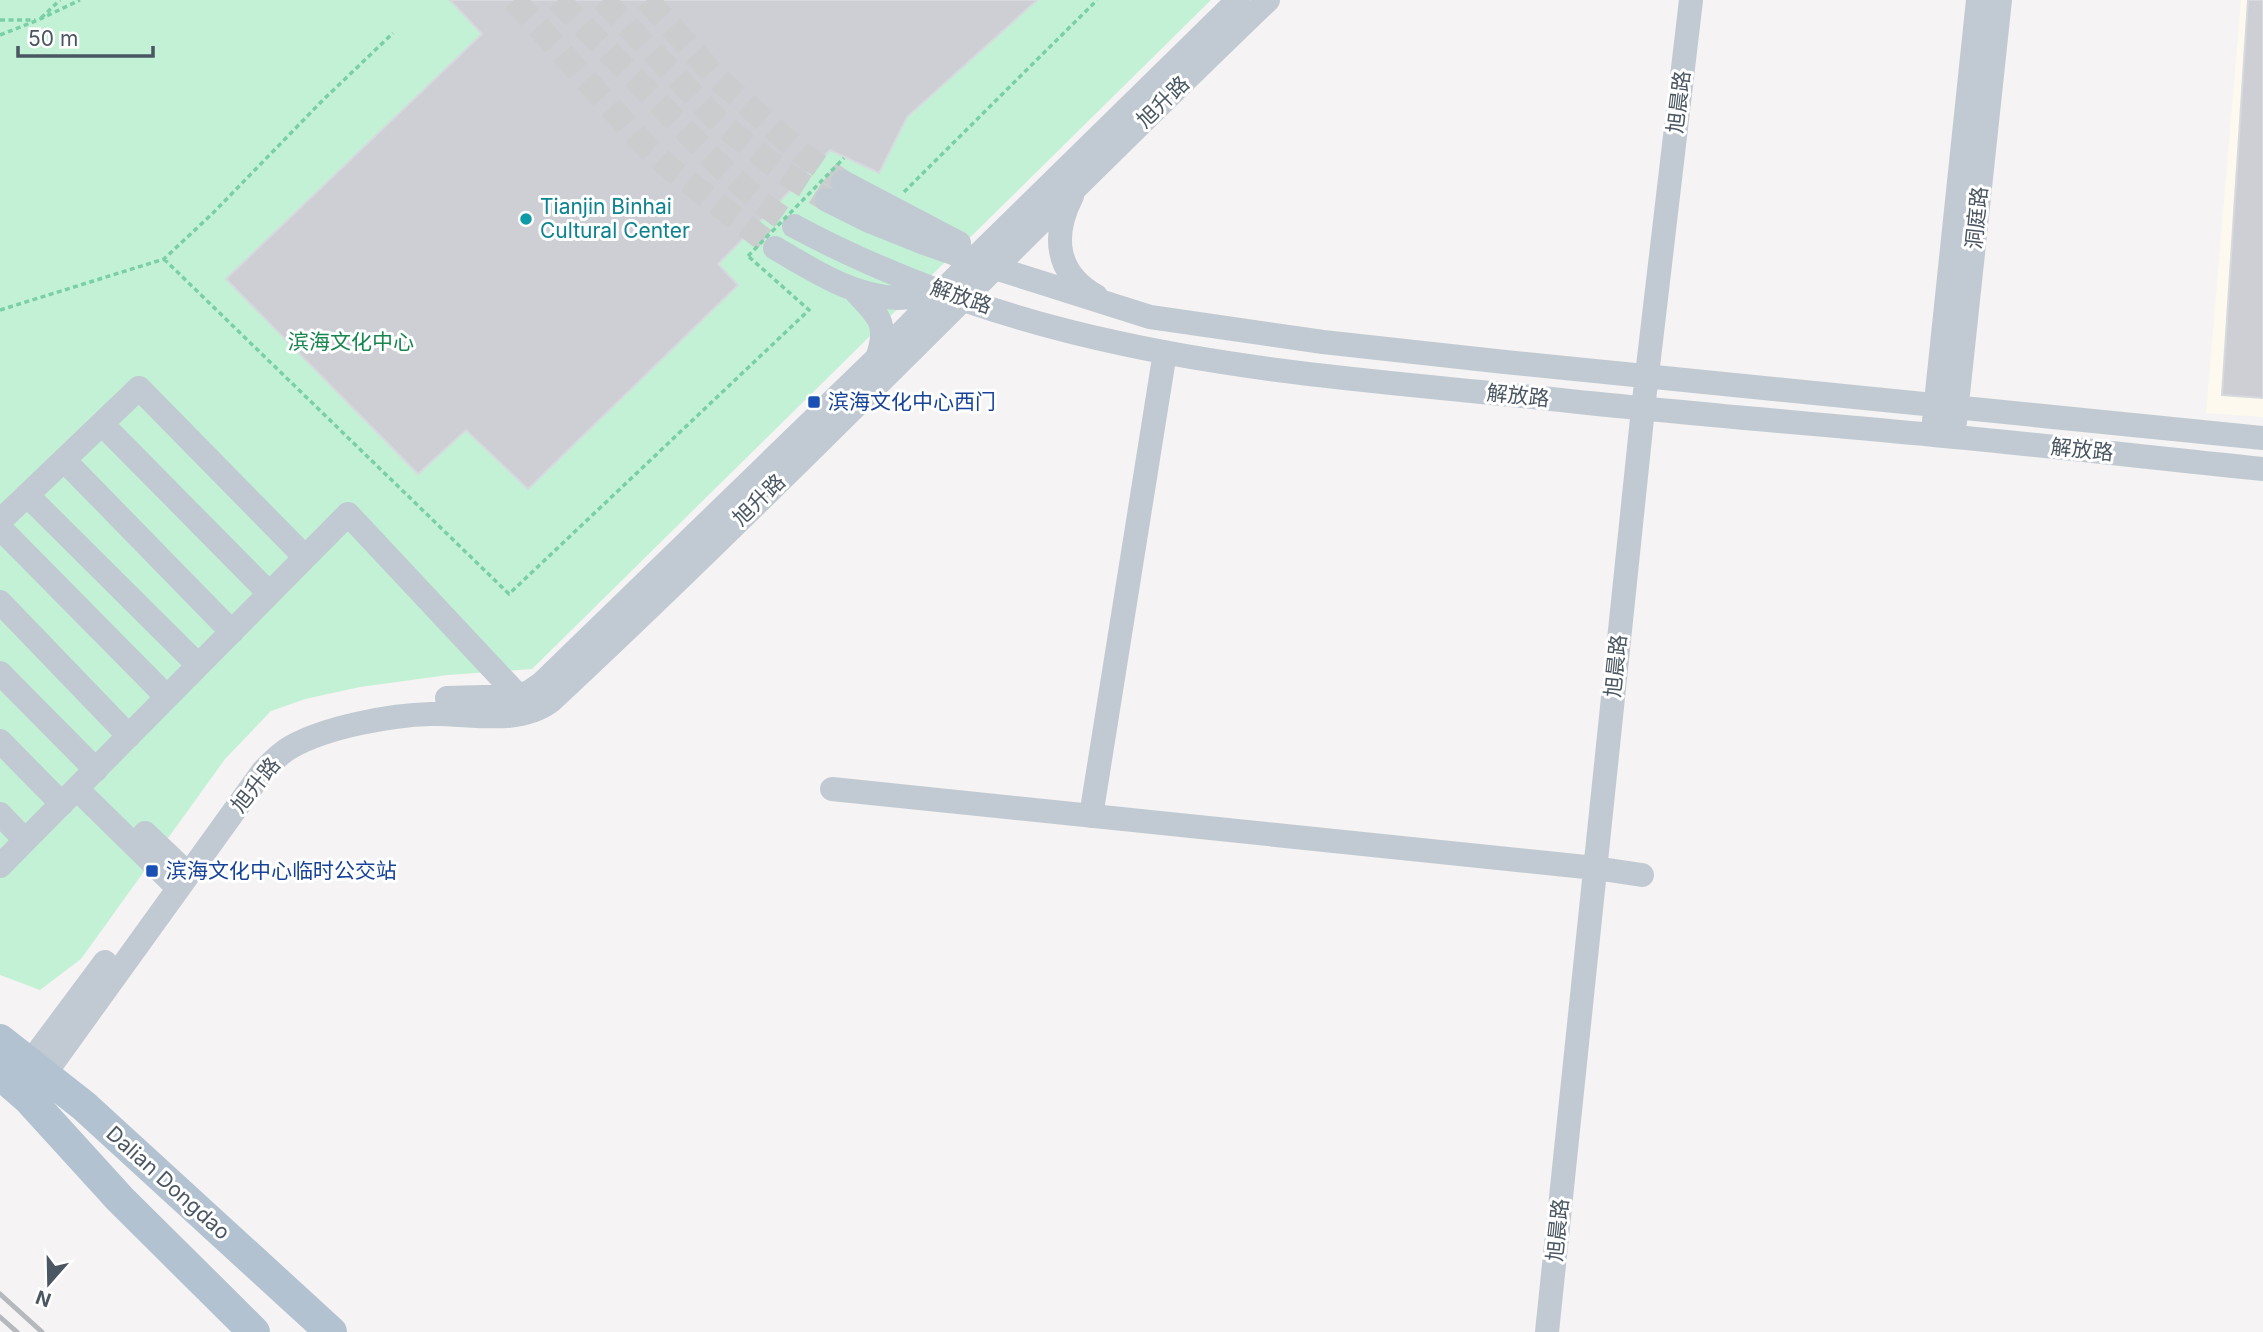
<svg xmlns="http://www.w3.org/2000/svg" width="2263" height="1332" font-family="Inter,'Noto Sans SC',sans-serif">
<rect width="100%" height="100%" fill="#f5f3f3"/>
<path fill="#fdf9ef" d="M2241,0H2263V417L2206,413Z"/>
<path fill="#c3f1d5" d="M0,0H1211L532,669L448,675L360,687L305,699L271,711L225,759L81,959L40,990L0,975Z"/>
<path fill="#cdcfd5" stroke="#d7d9de" stroke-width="2" d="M450,0H1037L907,117L879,173L830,150L718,264L738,285L528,489L466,430L418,474L226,279L482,34Z
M2248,0H2263V398L2222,395Z"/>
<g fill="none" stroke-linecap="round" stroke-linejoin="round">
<path stroke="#caccce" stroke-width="24" stroke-dasharray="24 12" stroke-linecap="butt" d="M514,0L643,143L671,169L775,248
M558,0L718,164L761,203L794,226
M603,0L720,123L780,170L827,200
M647,0L717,78L801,153L843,182"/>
<path stroke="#7ad0a6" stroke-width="3.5" stroke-dasharray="5 3.5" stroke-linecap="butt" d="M41,18L60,0
M0,20H35
M0,35L38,20L80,0
M904,192L1097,0
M164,259L509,594L809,310L748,256
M0,310L164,259L213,213L323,100L393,33"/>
<path stroke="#c1cad2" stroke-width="24" d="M843,182L959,243
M1072,196C1052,235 1055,273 1096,296
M827,200L867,220L927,244L995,268L1150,317L1323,342L1505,362L2263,438
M794,226C895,280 1007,319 1119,343C1261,374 1407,384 1551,399C1679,413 1806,423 1934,435C2044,445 2153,458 2263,469
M775,248C811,269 853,297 897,298C911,298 927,294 941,292
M854,290C877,315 890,322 877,358
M1934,421L1978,0
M1955,422L2000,0
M102,424L269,593
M64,460L232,632
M27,495L198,665
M0,521L139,388L305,557
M0,528L167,697
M0,602L129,736
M0,673L96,770
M447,698L519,696L529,692L542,683L876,359L973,260L1238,0
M0,741L62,804
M77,789L178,888
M832,789L1595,868L1642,875
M0,814L25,840
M1091,816L1165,352
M145,833L188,874
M0,866L348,514L525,703
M20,1076L105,962
M34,1089L263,771C272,762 280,753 291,747C326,727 391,715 431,714C470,713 518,726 551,701C795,473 1027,231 1268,0
M1547,1332L1643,409L1691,0"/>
<path stroke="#b3c2d1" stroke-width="32" d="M0,1040L84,1106L331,1332
M0,1074L28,1098L120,1199L254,1332"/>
<path stroke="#b5b8bd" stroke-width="5" d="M0,1294L42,1332
M0,1317L17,1332"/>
<path stroke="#7ad0a6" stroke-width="3.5" stroke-dasharray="5 3.5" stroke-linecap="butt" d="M748,256L844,158"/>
</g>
<circle fill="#0f9aa8" stroke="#fff" stroke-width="2.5" cx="526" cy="219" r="7"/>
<g fill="#1a4fb4" stroke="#fff" stroke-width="2.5">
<rect x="807" y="395" width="14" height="14" rx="3.5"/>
<rect x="145" y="864" width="14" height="14" rx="3.5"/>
</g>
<g text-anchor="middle" stroke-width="6" stroke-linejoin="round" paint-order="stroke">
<g font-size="21" fill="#4a5661" stroke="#fff">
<text transform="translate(1163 102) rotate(-44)" y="7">旭升路</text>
<text transform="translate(1679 102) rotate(-83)" y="7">旭晨路</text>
<text transform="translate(1977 218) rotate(-84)" y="7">洞庭路</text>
<text transform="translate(961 297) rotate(19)" y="7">解放路</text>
<text transform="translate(1518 396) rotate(6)" y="7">解放路</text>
<text transform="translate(2082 450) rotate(6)" y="7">解放路</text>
<text transform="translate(759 500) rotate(-44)" y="7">旭升路</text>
<text transform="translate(1616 666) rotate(-84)" y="7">旭晨路</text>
<text transform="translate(256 785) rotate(-51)" y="7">旭升路</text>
<text transform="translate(168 1183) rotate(42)" y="7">Dalian Dongdao</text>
<text transform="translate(1558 1230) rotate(-84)" y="7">旭晨路</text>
</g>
<g font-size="21" fill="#0d838f" stroke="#fff" text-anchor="start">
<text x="540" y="214">Tianjin Binhai<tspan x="540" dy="24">Cultural Center</tspan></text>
</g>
<g font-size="21" fill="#17864f" stroke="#fff">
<text x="351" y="349">滨海文化中心</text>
</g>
<g font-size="21" fill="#164399" stroke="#fff" text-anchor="start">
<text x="828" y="409">滨海文化中心西门</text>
<text x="166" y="878">滨海文化中心临时公交站</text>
</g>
</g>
<g transform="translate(49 1283) rotate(200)" stroke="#ffffff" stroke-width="5" paint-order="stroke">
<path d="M0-5L12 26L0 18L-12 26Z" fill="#4a5661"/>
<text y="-10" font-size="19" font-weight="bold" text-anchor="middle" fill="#4a5661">N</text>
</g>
<path d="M18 46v10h135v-10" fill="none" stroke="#4a5661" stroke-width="3.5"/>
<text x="28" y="46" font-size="21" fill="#4a5661" stroke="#ffffff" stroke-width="5" paint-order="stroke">50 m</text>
</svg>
